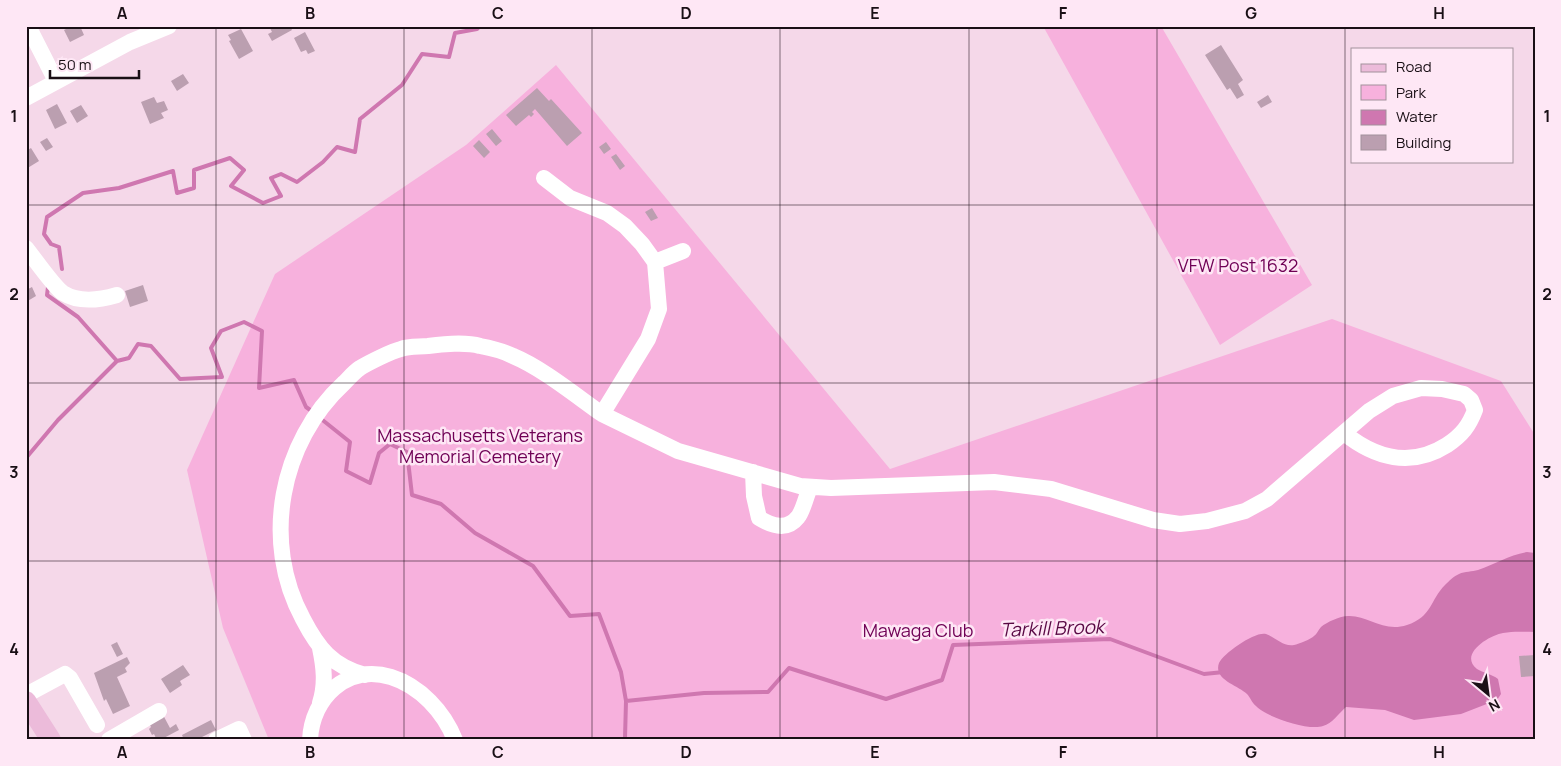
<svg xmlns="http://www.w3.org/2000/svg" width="1561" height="766" font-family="Manrope,sans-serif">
<rect width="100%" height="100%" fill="#f5d8e9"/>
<path fill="#f7b1dd" d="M1043,26H1161L1312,285L1220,345Z
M556,65L890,469L1332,319L1501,381L1535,435V740H269L223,628L187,470L275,274L466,145Z"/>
<path fill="#cf77b0" d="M1527,552L1535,553V632C1524,632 1514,631 1503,633C1490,635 1458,654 1477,669C1483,673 1492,674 1498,679L1501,694L1497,700L1461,714L1414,720L1385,710L1346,707C1339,713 1332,724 1323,726C1308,731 1266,717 1256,706C1252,703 1250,697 1247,694C1238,685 1213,680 1219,663C1224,653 1255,631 1266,634C1275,637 1283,647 1294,645C1299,644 1311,639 1314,636C1317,634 1318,630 1321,627C1327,622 1340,616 1348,616C1368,615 1383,633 1407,625C1432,617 1430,600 1445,585C1449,581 1454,576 1459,574C1465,571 1472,572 1478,570C1495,564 1509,555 1527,552Z"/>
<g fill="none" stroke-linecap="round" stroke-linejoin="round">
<path stroke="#cf77b0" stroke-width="4" d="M62,269L59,247L51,244L44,234L47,217L83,193L119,188L173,171L177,193L194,188V170L230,158L244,170L231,186L263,203L281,196L271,178L281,174L297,182L323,162L337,147L355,152L360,119L402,85L422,54L449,57L455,33L477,29L480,26
M48,287L47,295L78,317L117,361
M320,418L350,442L346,471L370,483L379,453L390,444L407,452L412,495L441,504L475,533L533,566L570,616L599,614L621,672L626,701L625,738L626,740
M26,458L58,420L117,361L129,358L138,344L151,346L180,379L222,377L211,348L221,331L244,322L262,331L259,388L294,380L306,407L313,412
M626,701L704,693L768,692L789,668L886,699L942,680L953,645L1110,639L1204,674L1224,672"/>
</g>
<path fill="#bb9fb0" d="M65,26H80L84,35L70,42L64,30L66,29Z
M269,26H290L292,30L272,41L268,34L272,32Z
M241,29L253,51L239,59L229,41L231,40L228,35Z
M305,32L315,51L308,54L306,50L301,52L294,38Z
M1221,45L1243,80L1238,84L1244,95L1237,99L1230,88L1227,90L1205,55Z
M183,74L189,83L177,91L171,81Z
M537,88L549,101L551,99L582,133L567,146L535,109L532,112L534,114L531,117L529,115L516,126L506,115Z
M1268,95L1272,102L1261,108L1257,102Z
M154,97L157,103L164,101L168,110L161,113L164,118L150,124L141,102Z
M57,104L67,123L55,129L46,110Z
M81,105L88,116L77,123L70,111Z
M492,129L502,141L496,146L486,134Z
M47,138L53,147L46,151L40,142Z
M479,140L490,152L484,158L473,146Z
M606,142L611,149L604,154L599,147Z
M31,148L39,161L26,169V151Z
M616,154L625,166L620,170L611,157Z
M652,208L658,218L651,221L645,212Z
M143,285L148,301L130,307L125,291Z
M32,287L36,296L26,302V290Z
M117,642L123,654L117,657L111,645Z
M1535,655V676L1521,677L1519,656Z
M127,657L130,663L125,668L127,672L117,677L130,706L113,714L106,699L104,701L94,673Z
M183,665L190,675L180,681L182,685L170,693L161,679Z
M162,713L170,728L176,724L179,730L160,740H157L154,734L152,735L149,729L151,727L148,721Z
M211,720L216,730L196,740H184L182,735Z"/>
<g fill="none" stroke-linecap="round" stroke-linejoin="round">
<path stroke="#fff" stroke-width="16" d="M28,26L56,81
M26,98L130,42L169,26
M544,178L570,198L607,213L625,226L642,244L655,262
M26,248C34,258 54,287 63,293C79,303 100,300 117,295
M683,251L655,262L659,309L648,339L602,414L678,451L800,486L831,488L994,482L1051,489L1153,520L1180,524L1207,521L1245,511L1267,499L1369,411L1393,396L1421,388L1442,389L1464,394L1471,400L1475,410C1469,426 1462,435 1447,445C1411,468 1375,458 1344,433
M753,472L754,496L759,518C772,526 787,531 798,517C803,511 807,494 810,487
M320,648C324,667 326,684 320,703
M365,675C332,666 318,648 303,619C261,542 280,442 344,383C349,378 354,372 360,368C368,363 392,351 401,349C409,346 419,347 428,346C442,344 467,342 480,346C491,348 503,351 513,356C542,368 575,395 602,414
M26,695L65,674L70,678L97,725
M109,740L159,711
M216,740L239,729L244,740
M310,740C312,697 347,664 391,677C420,686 444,712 455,740"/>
<path stroke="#ecbbda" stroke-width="20" d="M26,701L51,740"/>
</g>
<path fill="none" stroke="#190f15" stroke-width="1" stroke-opacity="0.55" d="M216,26V740M404,26V740M592,26V740M780,26V740M969,26V740M1157,26V740M1345,26V740M26,205H1535M26,383H1535M26,561H1535"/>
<g text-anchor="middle" stroke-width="5" stroke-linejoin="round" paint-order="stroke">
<g font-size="18" fill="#6f0055" stroke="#fee7f5">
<text x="1238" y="272">VFW Post 1632</text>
<text x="480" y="442">Massachusetts Veterans<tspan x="480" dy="21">Memorial Cemetery</tspan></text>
<text x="918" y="637">Mawaga Club</text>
</g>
<g font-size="19" font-style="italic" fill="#590844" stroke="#fee7f5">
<text transform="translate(1052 628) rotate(-2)" y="7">Tarkill Brook</text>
</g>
</g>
<rect width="1561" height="766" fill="none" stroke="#fee7f5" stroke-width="55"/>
<rect x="1351" y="48" width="162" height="115" fill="#fee7f5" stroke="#a2919b"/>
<rect x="1361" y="64" width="25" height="8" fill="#ecbbda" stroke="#a2919b"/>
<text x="1396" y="72" font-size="15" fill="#190f15">Road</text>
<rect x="1361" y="85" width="25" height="15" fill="#f7b1dd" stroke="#a2919b"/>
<text x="1396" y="98" font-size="15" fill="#190f15">Park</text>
<rect x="1361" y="110" width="25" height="15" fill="#cf77b0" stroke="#a2919b"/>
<text x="1396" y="122" font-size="15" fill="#190f15">Water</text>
<rect x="1361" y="135" width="25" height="15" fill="#bb9fb0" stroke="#a2919b"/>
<text x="1396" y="148" font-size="15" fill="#190f15">Building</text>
<g transform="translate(1488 694) rotate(151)" stroke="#fee7f5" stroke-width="4" paint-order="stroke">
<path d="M0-4L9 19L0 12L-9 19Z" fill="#190f15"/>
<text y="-8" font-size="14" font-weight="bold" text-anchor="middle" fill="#190f15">N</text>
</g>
<path d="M50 70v8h89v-8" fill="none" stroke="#190f15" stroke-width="2.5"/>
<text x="58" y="70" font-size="15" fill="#190f15" stroke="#fee7f5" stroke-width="4" paint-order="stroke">50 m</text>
<rect x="28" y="28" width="1506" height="710" fill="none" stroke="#190f15" stroke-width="2"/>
<g font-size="16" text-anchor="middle" font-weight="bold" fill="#190f15">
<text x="122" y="19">A</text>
<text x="310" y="19">B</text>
<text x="498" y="19">C</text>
<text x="686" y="19">D</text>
<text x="875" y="19">E</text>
<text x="1063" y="19">F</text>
<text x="1251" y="19">G</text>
<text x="1439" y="19">H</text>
<text x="14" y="122">1</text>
<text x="1547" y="122">1</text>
<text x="14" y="300">2</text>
<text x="1547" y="300">2</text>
<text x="14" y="478">3</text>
<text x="1547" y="478">3</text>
<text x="14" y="655">4</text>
<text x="1547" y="655">4</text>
<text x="122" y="758">A</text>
<text x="310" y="758">B</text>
<text x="498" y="758">C</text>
<text x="686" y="758">D</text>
<text x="875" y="758">E</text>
<text x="1063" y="758">F</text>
<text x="1251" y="758">G</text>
<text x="1439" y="758">H</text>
</g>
</svg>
